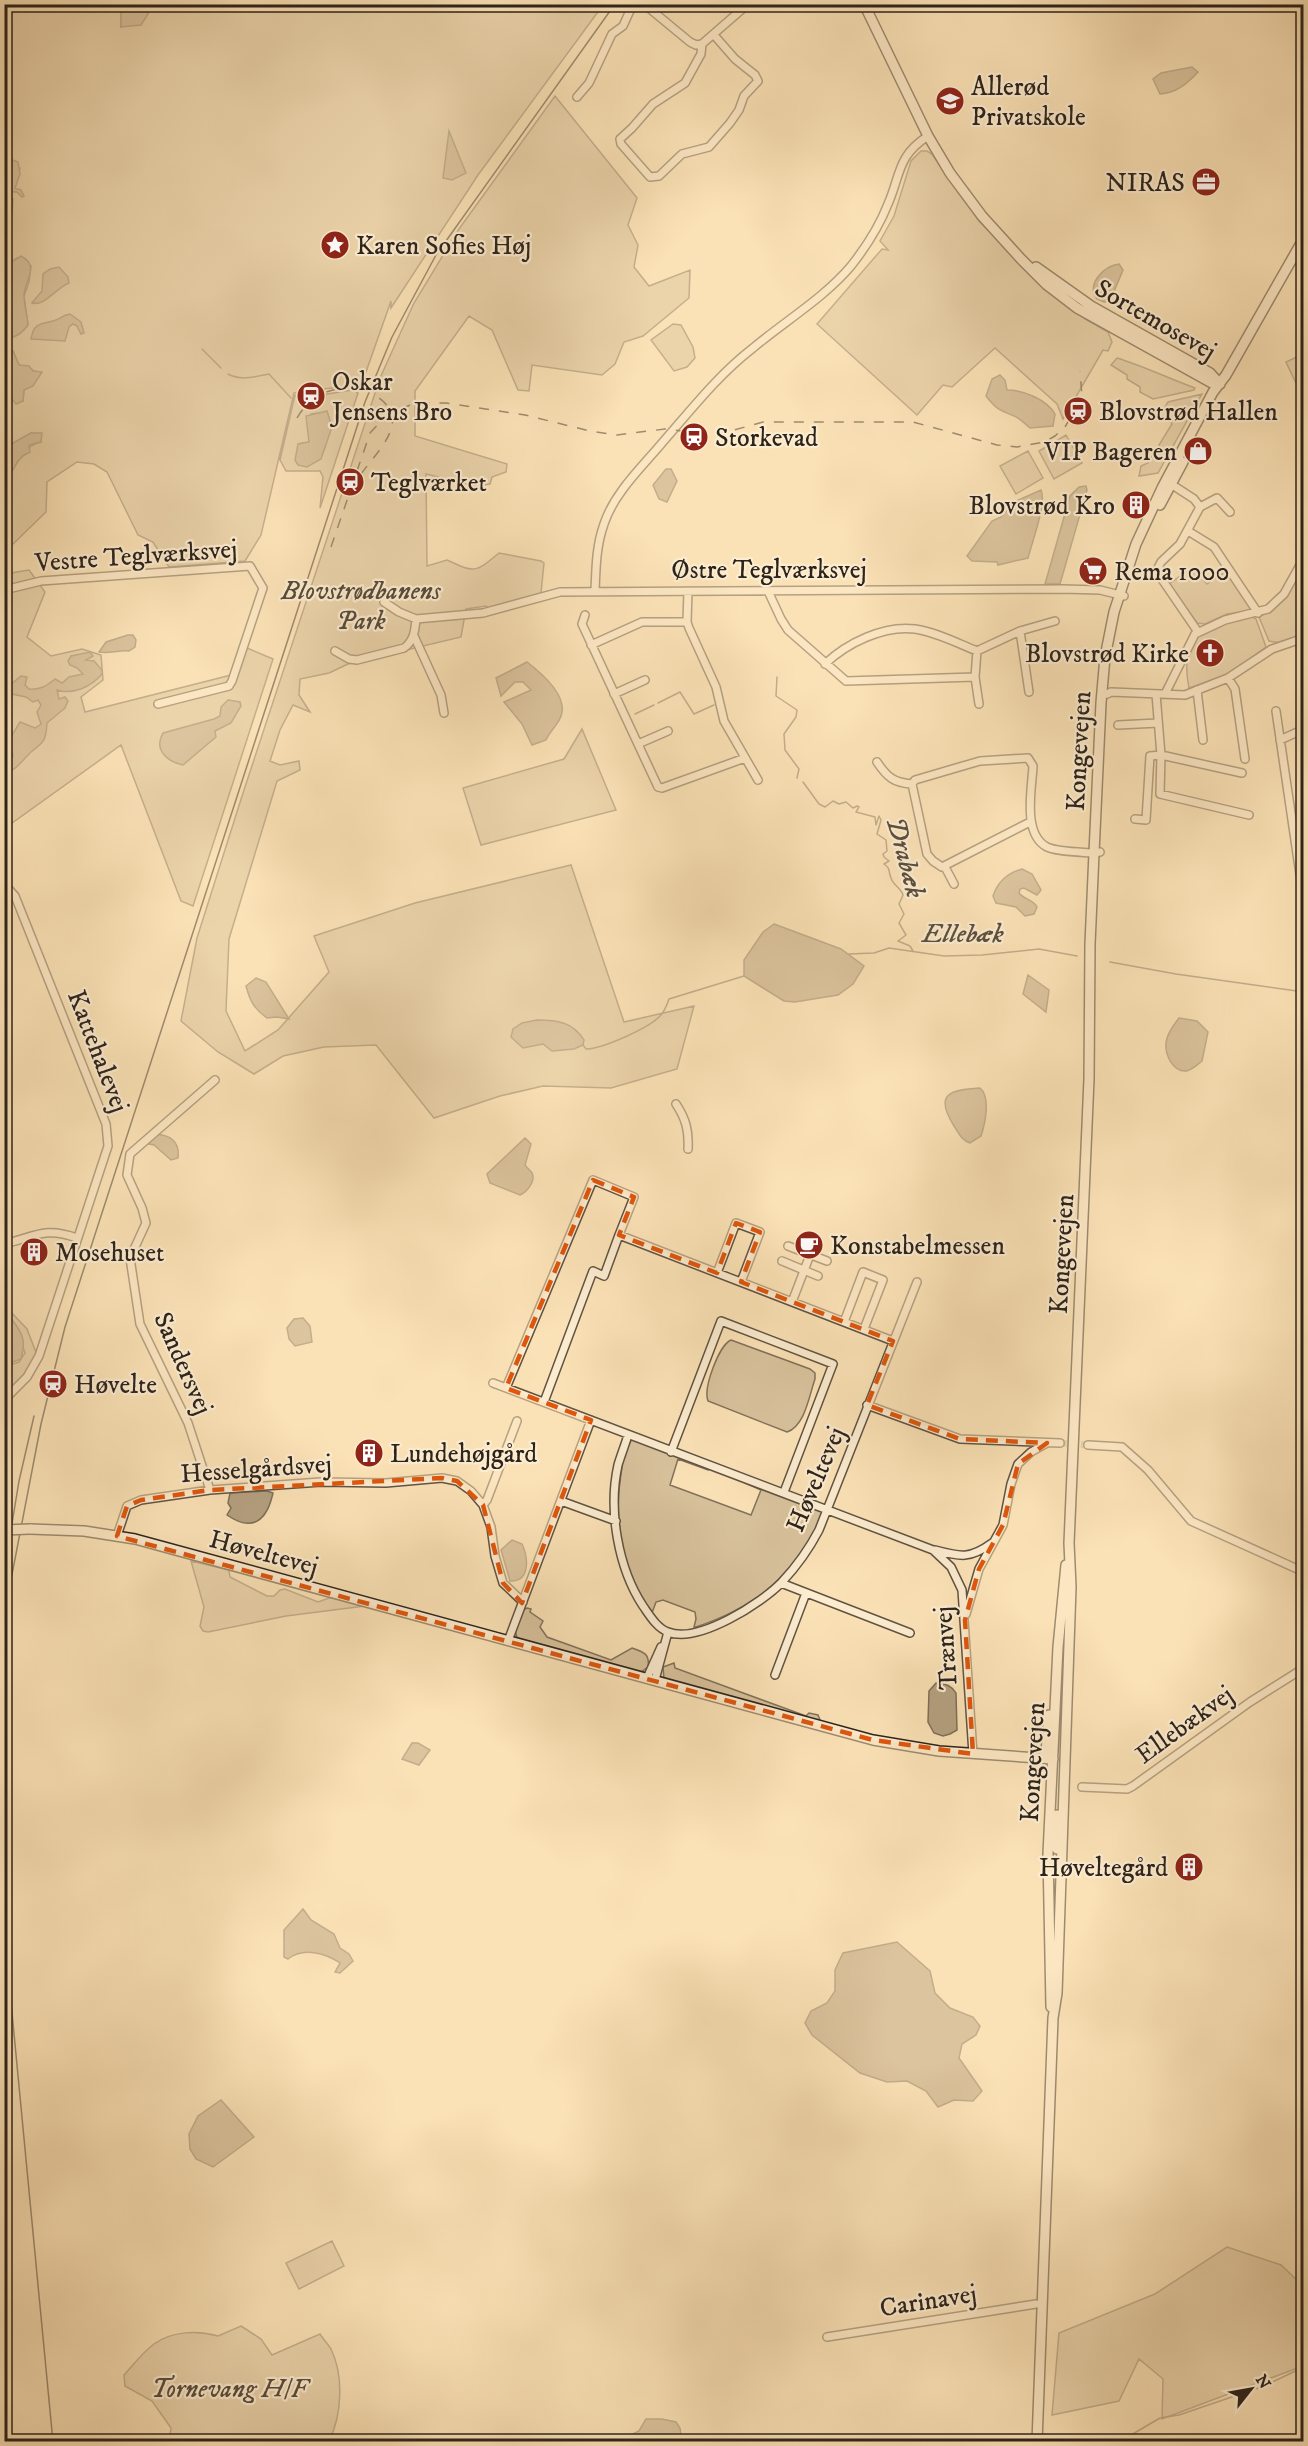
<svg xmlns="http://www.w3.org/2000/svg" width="1308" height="2446" font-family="'IM FELL DW Pica',serif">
<rect width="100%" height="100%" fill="#fbe2b6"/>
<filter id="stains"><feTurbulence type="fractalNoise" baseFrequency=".00333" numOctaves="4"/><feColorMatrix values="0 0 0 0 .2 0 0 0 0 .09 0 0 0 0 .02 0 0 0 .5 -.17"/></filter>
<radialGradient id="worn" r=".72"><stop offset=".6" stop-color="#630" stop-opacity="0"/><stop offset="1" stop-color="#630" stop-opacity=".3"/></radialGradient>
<path fill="#d8c29c" stroke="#82725c" stroke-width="1.5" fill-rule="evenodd" d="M147,4L603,5L478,175L391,308V301L361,386C338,386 317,390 294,393L261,535L245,561L169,567L153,542L138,535L107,472L94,464L77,462L47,482L46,512L13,544L5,542L4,482C18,467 19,447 41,442L31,433L13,443L5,450V386L13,400L23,401L24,390L39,373L19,365L13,351H5V339C16,337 21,334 28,325L24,296L29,282L31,266L17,258L5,266V216L12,215L13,199L5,197V191L17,192L15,188L20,168L10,159L5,161V5H121V27L148,14Z
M555,96L637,198L628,225L638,245L634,267L649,286L690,270L689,298L643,336L624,342L615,364L602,375L532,365L529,391L518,390L492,330L469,316L415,391V436L507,464L506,472L492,477L490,484L474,486L426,474L427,566L447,560C475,573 475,573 499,553L541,561L544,563L541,593L488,608L486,606L466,609L461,637L348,664L329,673L300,679L299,695L310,712L293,705L280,730L270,761L280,765L299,761L300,770L277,781L229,939L226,1011L245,1051L278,1030L329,972L314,936L415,903L571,865L624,1022L694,1006L677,1069L611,1088L543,1086L500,1096L434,1118L376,1045L324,1047L283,1056L254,1074L218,1052L181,1021L197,938L243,793L380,378L414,303L459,229Z
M921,151H927L932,154L979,221L1040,283L1085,319L1108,332L1112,342L1108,351L1103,350L1063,419L1057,404L995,348L952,387L943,385L917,415L817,324L882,249L888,250L880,241L894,216L911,161Z
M673,324L681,325L693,347L695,358L687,367L674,371L651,340Z
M1303,354V398L1286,362Z
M1117,358C1143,366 1168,378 1195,388L1194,390L1153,399L1140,392V387L1127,379V375L1111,365Z
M353,390L358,393L320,508L323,477L320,471H286L280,460L295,395L316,399L327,394ZM327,412L332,427L328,433L325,448L298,444L309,442L311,414Z
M1202,394L1158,473L1139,476L1141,466L1148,463L1172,424L1164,409L1168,402Z
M1066,435L1082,463L1054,479L1039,451Z
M1028,451L1043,478L1016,494L1000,466Z
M1303,565V635L1281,643L1269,641L1259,617C1285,604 1290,589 1303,565Z
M1193,567L1207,584L1228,570L1253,610L1227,614L1205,624L1197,623L1169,584Z
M29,570L45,592L27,637L51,656L82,649L101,655L103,680L81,697L85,712L231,675L247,648L273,659L193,906L181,901L121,745L5,828V574Z
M1251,616L1256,619L1266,647L1229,674L1189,688C1178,635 1206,625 1251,616Z
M582,729L616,810L481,845L463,788L564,759Z
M7,1308L27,1329L39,1360L11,1390L5,1385L4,1367L19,1362L25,1353L15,1324L5,1316Z
M731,1340L810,1369L815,1373V1379C809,1396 805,1426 787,1432L708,1401C703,1388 719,1345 731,1340Z
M632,1439L708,1468V1470L678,1459L670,1485L751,1515L761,1490L745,1483L746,1481L822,1511L823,1515C794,1574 759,1606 696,1627H694L696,1619L695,1612L663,1600L656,1602L652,1613C623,1573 613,1522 621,1474C622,1463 625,1448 632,1439Z
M191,1561L229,1570L230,1577L267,1596H274L280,1590L285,1589L318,1602L332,1597L365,1606L286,1616L208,1632L203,1631L200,1626L204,1607Z
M527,1608L531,1609L530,1612L543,1621L540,1627L547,1637L611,1660L632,1648C644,1652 650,1654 648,1667L641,1672L636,1671L517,1638L515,1630L523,1610Z
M674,1663L675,1668L806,1716L809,1713L818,1715L820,1720L818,1721L664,1679L663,1667Z
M332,2241L344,2266L299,2289L286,2263Z
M1227,2247L1281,2265L1303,2286V2366L1162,2419L1163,2379L1139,2359L1119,2401L1052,2415L1059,2333L1155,2294Z
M241,2326L261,2339L272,2355L320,2334C323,2339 328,2344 331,2349C344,2376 342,2415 329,2441H169L171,2428L152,2401L125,2386L124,2375C133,2365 143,2352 154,2344C172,2331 198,2330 218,2336Z"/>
<path fill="#b5a181" stroke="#7e6f58" stroke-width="1.5" d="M121,5H147L148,14L141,25L121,27Z
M1192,67L1198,72C1187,84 1176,93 1160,94L1153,79L1161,73Z
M449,131L466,173L452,180L443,178Z
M10,159L18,162L20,174L15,188L21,190L24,196L22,197L17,192L5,191V161Z
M21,256C40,266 25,280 24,295C24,304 27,315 28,325C21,334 16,337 5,339V266Z
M1119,264L1123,270L1110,301L1104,302L1097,299C1086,285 1103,266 1119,264Z
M59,267L68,277L69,283C56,288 44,307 32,303L42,291L43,274L50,269Z
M70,314L81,322L84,333L81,334L77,326L73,324L69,327L65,341L31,339C34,320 44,325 56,320C61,318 63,315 70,314Z
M5,351H13L19,365L29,366L33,371L42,372L33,386L24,390L23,401L16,404C2,389 4,371 5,351Z
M1000,375L1005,380L1007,390C1024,390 1047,400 1055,414L1053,426L1030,428C1025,424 1020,418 1014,416C999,410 996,409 986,396L992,379Z
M327,411L332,427L321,459L307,467L298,465L295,460L298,444L309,442L306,416Z
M31,433H42L41,442L29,445L30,452C15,458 15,470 5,482V450L13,443Z
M666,469H671L677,481L667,502L659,499L653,485Z
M1086,486L1087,490L1060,584H1045L1070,496L1079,487Z
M1041,490C1047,503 1032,542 1028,558L998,565L997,562L972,561L967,556L992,521L1001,517L1016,501Z
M128,635H133L136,640L135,647L129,651C118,650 109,654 99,652L106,642Z
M90,652L93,656L86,660L94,661L102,670V674C91,687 73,695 57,690L59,699L65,697L68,701L65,708L47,723C46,741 44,742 31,752C22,761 17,769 5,774V764L13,756L9,740L20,722L35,728L41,724L37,712L41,705L38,700L33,702L26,697L12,694L10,685L21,676L27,677L25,685L29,689C41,690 46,686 55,679L62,683L69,677L83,674L77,668L70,665L68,661L71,656Z
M527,662C540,672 565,693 562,712C561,723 550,730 546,740L532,745L522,724L504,702L531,690L523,682H515L501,696L496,678Z
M228,700L240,702L241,706L231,723L215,731L216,737L183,765C168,762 153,750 163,733L214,719L220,716L221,707Z
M1022,869L1032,874L1041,890L1037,895L1024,888L1020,889L1019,893C1023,899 1034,900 1037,907L1034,914L1025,916L1016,907L996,903L993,896C998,881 1007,873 1022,869Z
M774,924L841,949L864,966L853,984L838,995L795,1002L784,1001L744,976V960L763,932Z
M1028,975L1049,990L1046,1012L1023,994Z
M256,978L266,982L289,1019L277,1017L267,1018C254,1009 250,1001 246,986Z
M1179,1018L1197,1021L1208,1032L1202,1061C1197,1065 1192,1070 1186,1071C1173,1072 1165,1055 1166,1043C1167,1034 1173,1026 1179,1018Z
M537,1020C557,1020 573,1022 584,1040L583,1045L574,1049L552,1051L543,1044L523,1048L511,1037L513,1029L522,1023Z
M980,1088C991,1097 985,1124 981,1136L970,1143C961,1140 959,1133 954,1126C934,1094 949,1090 980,1088Z
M155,1134C170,1135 180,1141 178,1158L171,1160L154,1145L149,1144L148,1141Z
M525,1138L531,1144L525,1165C527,1168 530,1170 532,1173C536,1181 527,1192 520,1195L490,1183L487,1174Z
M5,1308C15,1328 29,1332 21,1359L5,1365Z
M303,1318L310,1326L312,1342L295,1346L289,1339L287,1328L294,1319Z
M267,1491L273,1493C267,1520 253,1533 227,1515L231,1508L228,1503L230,1493Z
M512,1540L522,1544C528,1557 531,1582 510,1581L501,1550Z
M936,1683C944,1683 952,1686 956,1693L957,1730L950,1734L943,1736L934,1733L928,1722L929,1691Z
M412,1743H418L430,1750L419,1765L402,1759Z
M303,1909L311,1920L334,1934L340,1948L349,1954L353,1961L340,1973L335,1972L340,1963C325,1953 303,1947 288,1959L284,1957V1930Z
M897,1942L930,1971L935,1993L950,2008L973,2017L980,2026L976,2035L962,2044L959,2058L982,2091L973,2101L954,2100L938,2107L926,2091L907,2081L887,2082L860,2073L812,2035L805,2023L811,2011L827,2003L835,1991V1970L843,1953Z
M221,2100L254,2137L213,2167L196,2159L190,2149L189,2134L198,2116Z
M646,2419H662L676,2422L680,2428L682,2441H618L639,2431Z"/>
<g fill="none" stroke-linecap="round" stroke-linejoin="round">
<path stroke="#7e6f58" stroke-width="1.5" d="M202,349L221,368
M228,374C241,381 254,377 269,374L291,398
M777,677L776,696L797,710L796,717L784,734L785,750L799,769L797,778
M658,703L680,692L694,714L714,705
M635,714L654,705
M803,782L819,804L825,807L833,801L839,804L846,802L853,808L857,806L859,807L856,812L875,817L876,825L879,816L881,820L877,834L886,840L887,851L883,854L884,857L889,861L884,864C891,869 888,871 891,878C893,885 901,888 903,895L899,904L904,914L899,923L906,935L898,941L910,946L913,951
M849,954L874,953L889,948L944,956L982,955L1039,949L1077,956
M1110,962L1176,974L1304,992
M583,1045L586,1049C602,1049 649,1028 660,1016C664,1012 667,1005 669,999L744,976
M1115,2442L1131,2435L1160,2418L1179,2415L1264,2386L1304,2367"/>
<path stroke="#d2bc97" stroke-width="7" stroke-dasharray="7 3.5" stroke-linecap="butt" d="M1060,1443L1088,1445"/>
<g stroke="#605342" stroke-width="10">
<path id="street" d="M644,4L690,42L696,45L702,44
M702,44L701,54L685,83L653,104L632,128L620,139L621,144L650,177L659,176L682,154L709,147L730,123L739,110L744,96L758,81L755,75L735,59L714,35
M702,44L748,4
M577,97L589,83L612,34L623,26L633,4
M1171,484L1194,499L1200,507L1180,544L1161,562L1158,568L1159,575L1198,632
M1200,507L1217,498L1230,512
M1188,531L1214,547L1258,613
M4,590L41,581L250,566L263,588L232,681L229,686L158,704
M595,591C596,568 596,546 604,524C614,493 642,467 662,443C691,410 718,375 753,348C785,321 824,298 851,266C866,247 879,227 888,204C901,174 897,156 928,136
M688,591L687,622L689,628L716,687L724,721L758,780
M768,591L781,619L788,630L846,681L975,677
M384,602L399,612L416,619
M585,615L582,624L658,787L662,788L745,758
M414,636L441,695L444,713
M591,645L642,622H687
M335,651L349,659L357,660L404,648C414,641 415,630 416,619L483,613L560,592L1062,589L1100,590L1124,596
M825,664C847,643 884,625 915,629C936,632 957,643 977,651
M1228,678L1235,689L1245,759
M1197,690L1203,740
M1029,692L1020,631L1055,621
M614,694L645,680
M1107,694L1111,692L1185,695L1228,678L1272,649L1304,638
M1156,694L1161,755L1160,794L1249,815
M1165,694L1195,634L1225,620L1268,609L1284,594L1304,558
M979,704L975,677L977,651L1020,631
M1276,711L1301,881
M1118,725L1158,723
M1280,740L1304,729
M638,744L668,731
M877,762C887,777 894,783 912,784
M1135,819L1146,820L1150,756L1161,755L1242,773
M1030,822L942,867L933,861L927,854L912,784L915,780L980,761L1028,758L1033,766C1032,788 1022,834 1047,847C1057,852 1082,852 1094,853L1100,852
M945,867L954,884
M4,884L15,896L106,1124L108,1146L39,1356L27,1377L4,1400
M676,1104C686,1119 689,1131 688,1149
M4,1244C35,1237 44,1226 77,1238
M788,1246L827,1261
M782,1261L818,1276
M717,1273L736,1223L760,1232L741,1282
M792,1302L810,1255
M844,1322L863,1272L883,1280L864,1329
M493,1383L933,1550L951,1567L962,1590L973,1754
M506,1388L593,1180L634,1197L619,1235L893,1341
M544,1402L593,1271L604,1276L619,1235
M867,1405L960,1439L1060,1443
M628,1435C625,1445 621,1455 618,1465C608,1510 618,1568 643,1606C650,1616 657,1628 668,1632C698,1644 762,1603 782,1582C797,1566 809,1549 819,1530L917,1282
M1088,1445L1122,1447L1148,1470L1191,1521L1304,1572
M671,1452L721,1321L833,1364L784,1492
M210,1490L188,1423L140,1324L130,1258L146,1223L142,1208L127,1175L130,1154L215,1080
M561,1501L616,1521
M483,1505L487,1500L517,1421
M117,1536L127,1506L141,1500L210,1490L321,1482L386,1483L442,1478L457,1481L471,1491L483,1505L491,1527L495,1556L503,1583L523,1602
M935,1550C961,1557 970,1559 992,1543
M781,1583L910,1633
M966,1614L979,1569L1003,1525L1011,1484L1018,1464L1031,1452L1047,1443
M508,1641L591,1420
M775,1675L806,1593
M647,1678L661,1647
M655,1680L668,1632
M1082,1787L1127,1789L1133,1786L1250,1702L1304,1668
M827,2337L1036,2304"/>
</g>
<g stroke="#2c231b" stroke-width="12">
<path id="secondary" d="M864,4L928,136L950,173L982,216L1021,259L1047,285L1077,308L1212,383L1220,384
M1036,267L1091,306L1210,373L1220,384
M1160,505L1183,462
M30,1529L84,1531L135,1539L873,1740L939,1751L1053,1759
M1042,1758L1046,1752L1049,1715
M1057,1849V1815
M1051,2007L1048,1854L1058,1647L1066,1565
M1037,2442L1053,2018L1057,1993L1071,1587L1069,1543L1089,1079L1090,944L1094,853L1101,703L1105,657L1114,612L1136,544L1163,486L1213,392L1226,375L1304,238"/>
</g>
<use href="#street" stroke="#fcecd0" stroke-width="7"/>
<use href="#secondary" stroke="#fcecd0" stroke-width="9"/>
<path stroke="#2c231b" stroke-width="1.5" d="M7,1554L19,1481L34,1416
M4,1616L41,1424L65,1327L365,402L392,337L436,255L615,4
M4,1929L53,2442"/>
<path stroke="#2c231b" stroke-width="1.5" stroke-dasharray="10 10" stroke-linecap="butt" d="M297,418C310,395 336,383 363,390
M361,474C379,449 416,417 371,393
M331,547L370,433L384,418L414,403H446L525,415L590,431L617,435L665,429L716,435L763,422H913L997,445L1017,447L1044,442L1055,436L1065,427L1082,397L1080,371"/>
<g stroke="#2c231b" stroke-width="12" stroke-linecap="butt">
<path id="secondary-bridge" d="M4,1530L30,1529"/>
</g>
<use href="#secondary-bridge" stroke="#fcecd0" stroke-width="9"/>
</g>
<path d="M0 0H1308V2446H0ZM593,1180L634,1197L619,1235L717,1273L736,1223L760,1232L741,1282L893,1341L867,1405L960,1439L1047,1443L1018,1464L1003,1525L979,1569L965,1620L973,1754L873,1740L117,1536L127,1506L141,1500L210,1490L442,1478L457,1481L483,1505L503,1583L522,1603L591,1420L506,1388Z" fill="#fbe2b6" fill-opacity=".55" fill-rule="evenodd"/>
<path fill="none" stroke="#df560d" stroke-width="4.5" stroke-dasharray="12 8" stroke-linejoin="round" d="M593,1180L634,1197L619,1235L717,1273L736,1223L760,1232L741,1282L893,1341L867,1405L960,1439L1047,1443L1018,1464L1003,1525L979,1569L965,1620L973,1754L873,1740L117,1536L127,1506L141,1500L210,1490L442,1478L457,1481L483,1505L503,1583L522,1603L591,1420L506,1388Z"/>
<defs>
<g id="school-disc" transform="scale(1.5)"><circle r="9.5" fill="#8f2418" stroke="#fcecd0"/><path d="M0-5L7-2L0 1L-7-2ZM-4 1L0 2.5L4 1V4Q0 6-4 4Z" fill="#fff"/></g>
<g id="office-disc" transform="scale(1.5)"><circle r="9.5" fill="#8f2418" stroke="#fcecd0"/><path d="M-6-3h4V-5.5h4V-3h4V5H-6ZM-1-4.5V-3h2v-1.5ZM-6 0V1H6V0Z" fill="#fff"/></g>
<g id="sight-disc" transform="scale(1.5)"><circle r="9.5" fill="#8f2418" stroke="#fcecd0"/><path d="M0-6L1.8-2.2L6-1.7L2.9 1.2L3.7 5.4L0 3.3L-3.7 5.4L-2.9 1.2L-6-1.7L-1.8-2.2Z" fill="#fff"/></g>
<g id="station-disc" transform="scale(1.5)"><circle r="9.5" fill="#8f2418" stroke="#fcecd0"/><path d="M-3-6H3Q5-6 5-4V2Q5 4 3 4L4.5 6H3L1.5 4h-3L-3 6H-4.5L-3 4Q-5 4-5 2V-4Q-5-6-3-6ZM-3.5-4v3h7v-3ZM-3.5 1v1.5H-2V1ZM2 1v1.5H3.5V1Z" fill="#fff"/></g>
<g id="shop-disc" transform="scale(1.5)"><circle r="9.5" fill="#8f2418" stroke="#fcecd0"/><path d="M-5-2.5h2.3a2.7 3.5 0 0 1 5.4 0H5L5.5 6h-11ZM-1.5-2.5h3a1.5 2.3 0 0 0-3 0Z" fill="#fff"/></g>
<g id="building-disc" transform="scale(1.5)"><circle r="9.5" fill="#8f2418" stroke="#fcecd0"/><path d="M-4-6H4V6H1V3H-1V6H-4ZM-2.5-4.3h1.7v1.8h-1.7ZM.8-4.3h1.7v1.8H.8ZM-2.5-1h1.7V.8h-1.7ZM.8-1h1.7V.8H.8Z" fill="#fff"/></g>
<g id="supermarket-disc" transform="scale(1.5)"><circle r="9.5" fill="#8f2418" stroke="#fcecd0"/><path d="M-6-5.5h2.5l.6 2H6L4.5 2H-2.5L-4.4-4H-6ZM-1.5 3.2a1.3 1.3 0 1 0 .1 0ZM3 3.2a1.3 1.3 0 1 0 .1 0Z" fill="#fff"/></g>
<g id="church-disc" transform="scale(1.5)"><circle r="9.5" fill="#8f2418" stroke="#fcecd0"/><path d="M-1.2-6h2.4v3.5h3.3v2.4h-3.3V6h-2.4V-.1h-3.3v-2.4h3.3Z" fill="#fff"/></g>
<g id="cafe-disc" transform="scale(1.5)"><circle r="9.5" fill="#8f2418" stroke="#fcecd0"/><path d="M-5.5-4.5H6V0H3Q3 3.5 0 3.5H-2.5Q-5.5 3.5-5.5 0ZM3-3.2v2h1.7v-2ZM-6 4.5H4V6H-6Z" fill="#fff"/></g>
</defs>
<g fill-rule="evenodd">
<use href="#school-disc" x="950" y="101"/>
<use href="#office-disc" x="1206" y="182"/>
<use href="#sight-disc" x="335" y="245"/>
<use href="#station-disc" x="311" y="396"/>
<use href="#station-disc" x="1078" y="411"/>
<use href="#station-disc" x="694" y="437"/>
<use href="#shop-disc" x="1198" y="451"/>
<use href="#station-disc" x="350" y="482"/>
<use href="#building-disc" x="1136" y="505"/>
<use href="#supermarket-disc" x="1093" y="571"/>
<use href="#church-disc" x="1210" y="653"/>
<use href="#cafe-disc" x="809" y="1245"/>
<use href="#building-disc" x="34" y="1252"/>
<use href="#station-disc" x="53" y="1384"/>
<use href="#building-disc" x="369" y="1453"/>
<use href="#building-disc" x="1189" y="1867"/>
</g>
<g text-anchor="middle" stroke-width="4.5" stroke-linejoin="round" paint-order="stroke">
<g font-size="26" fill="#2c231b" stroke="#fcecd0" text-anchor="start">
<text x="971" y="95">Allerød<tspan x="971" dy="30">Privatskole</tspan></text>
<text x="1185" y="191" text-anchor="end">NIRAS</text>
<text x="356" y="254">Karen Sofies Høj</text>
<text x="332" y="390">Oskar<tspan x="332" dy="30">Jensens Bro</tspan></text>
<text x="1099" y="420">Blovstrød Hallen</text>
<text x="715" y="446">Storkevad</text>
<text x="1177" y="460" text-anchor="end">VIP Bageren</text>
<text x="371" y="491">Teglværket</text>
<text x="1115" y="514" text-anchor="end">Blovstrød Kro</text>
<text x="1114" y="580">Rema 1000</text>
<text x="1189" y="662" text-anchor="end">Blovstrød Kirke</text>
<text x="830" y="1254">Konstabelmessen</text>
<text x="55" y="1261">Mosehuset</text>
<text x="74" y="1393">Høvelte</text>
<text x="390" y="1462">Lundehøjgård</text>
<text x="1168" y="1876" text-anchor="end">Høveltegård</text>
</g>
<g font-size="26" fill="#2c231b" stroke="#fcecd0">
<text transform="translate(1156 319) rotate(30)" y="9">Sortemosevej</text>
<text transform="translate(136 555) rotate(-4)" y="9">Vestre Teglværksvej</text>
<text x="769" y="578">Østre Teglværksvej</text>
<text transform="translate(1078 751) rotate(-87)" y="9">Kongevejen</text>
<text transform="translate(99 1051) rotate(69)" y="9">Kattehalevej</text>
<text transform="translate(1061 1254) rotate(-87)" y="9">Kongevejen</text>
<text transform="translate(184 1363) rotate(66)" y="9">Sandersvej</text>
<text transform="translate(256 1468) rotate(-4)" y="9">Hesselgårdsvej</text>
<text transform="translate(815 1479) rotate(-67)" y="9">Høveltevej</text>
<text transform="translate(264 1552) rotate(15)" y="9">Høveltevej</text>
<text transform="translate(945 1648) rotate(-94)" y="9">Trænvej</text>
<text transform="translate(1184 1724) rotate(-36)" y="9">Ellebækvej</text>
<text transform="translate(1032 1762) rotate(-87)" y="9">Kongevejen</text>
<text transform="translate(928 2300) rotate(-9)" y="9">Carinavej</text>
</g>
<g font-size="26" font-style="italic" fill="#574b3b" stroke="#fcecd0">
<text x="361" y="599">Blovstrødbanens<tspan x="361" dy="30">Park</tspan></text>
<text x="229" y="2397">Tornevang H/F</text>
</g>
<g font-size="27" font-style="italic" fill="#5c4f3f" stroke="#fcecd0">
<text transform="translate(906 857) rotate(75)" y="9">Drabæk</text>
<text x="963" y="942">Ellebæk</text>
</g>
</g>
<rect width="1308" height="2446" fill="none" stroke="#fbe2b6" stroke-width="24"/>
<rect x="6" y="6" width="1296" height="2434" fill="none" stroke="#2c231b" stroke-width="3"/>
<rect x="12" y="12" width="1284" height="2422" fill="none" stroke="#2c231b" stroke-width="1.5"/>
<g transform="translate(1251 2389) rotate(59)" stroke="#fcecd0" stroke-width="4.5" paint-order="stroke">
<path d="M0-4.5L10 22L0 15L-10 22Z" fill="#2c231b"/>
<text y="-9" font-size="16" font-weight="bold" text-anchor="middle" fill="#2c231b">N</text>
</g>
<rect width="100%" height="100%" filter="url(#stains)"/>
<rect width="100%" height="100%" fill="url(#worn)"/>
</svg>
